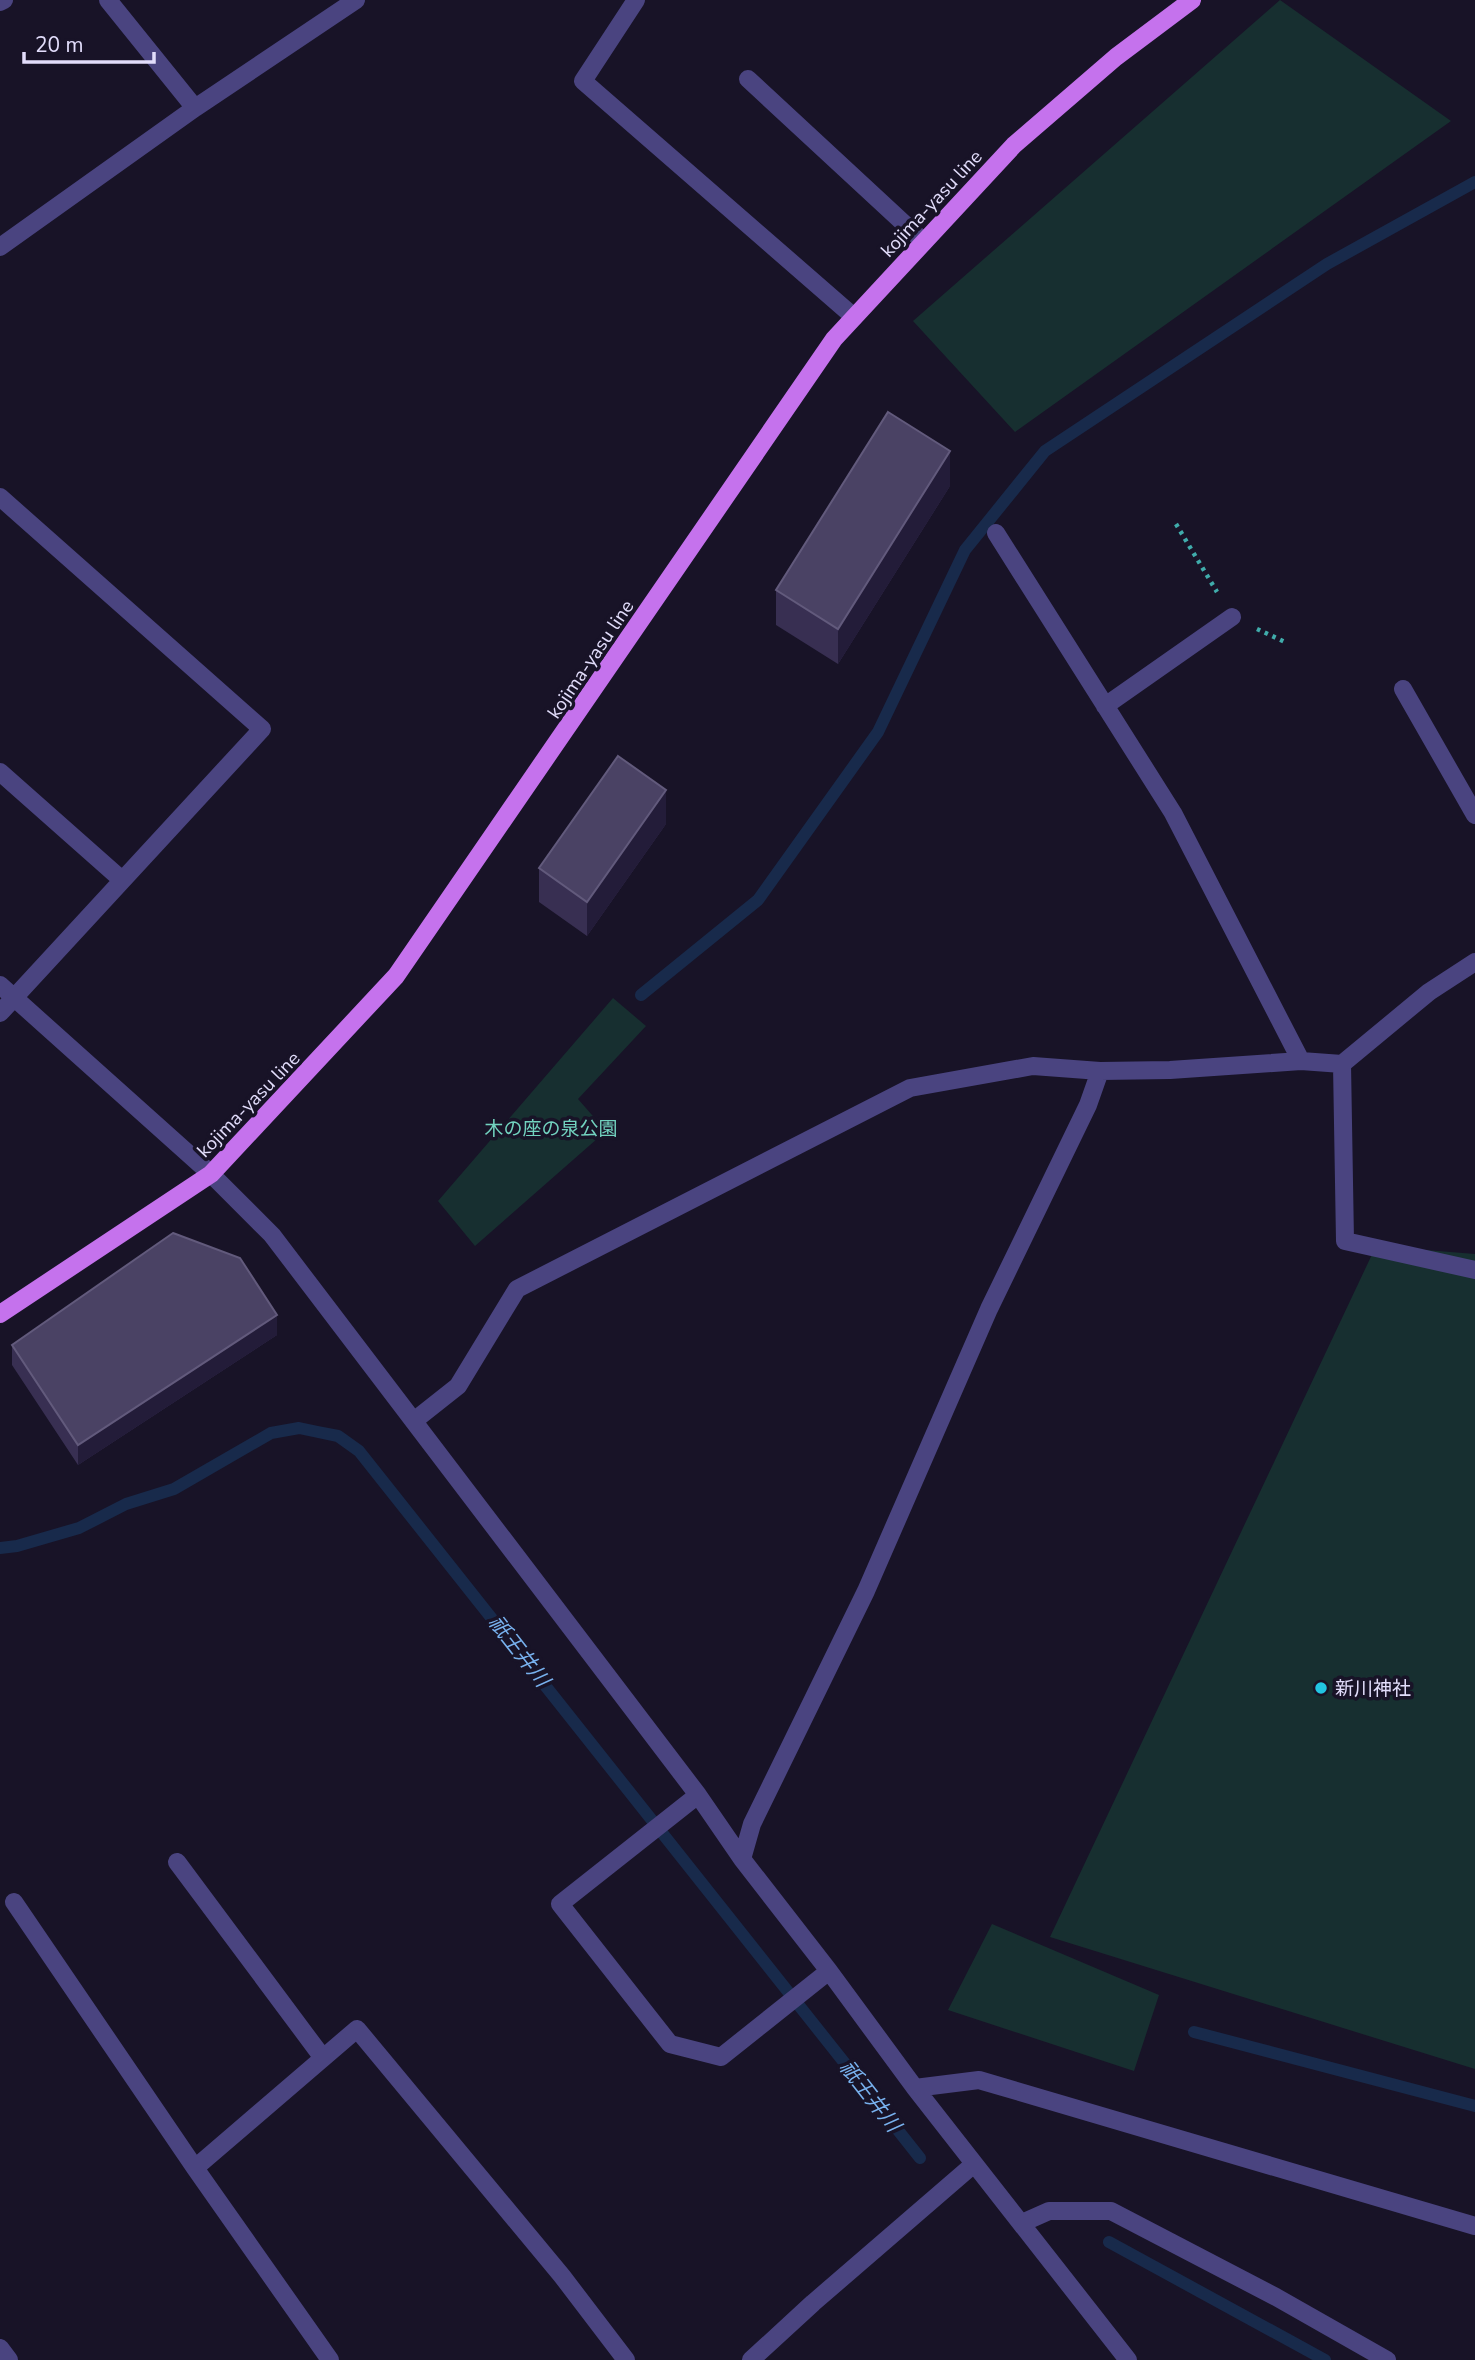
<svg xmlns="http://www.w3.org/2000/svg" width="1475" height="2360" font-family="'Nunito Sans','Noto Sans JP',sans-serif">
<rect width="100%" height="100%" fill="#181327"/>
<path fill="#172f30" d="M1280,0L1451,121L1015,432L913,321Z
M613,998L646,1026L578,1099L606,1131L475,1246L438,1201Z
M1376,1246L1475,1254V2069L1050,1937Z
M992,1924L1159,1995L1134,2071L948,2010Z"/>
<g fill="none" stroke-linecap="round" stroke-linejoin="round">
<path stroke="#182a4b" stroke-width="12" d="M641,995L758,900L878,732L965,550L1045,451L1327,264L1475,182
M0,1548L17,1546L79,1528L126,1504L174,1489L271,1433L299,1428L318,1432L338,1436L359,1451L920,2158
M1194,2032L1475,2106
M1109,2242L1325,2360"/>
<path stroke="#40acab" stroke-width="4.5" stroke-dasharray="3.5 5" stroke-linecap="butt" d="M1176,524L1217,592
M1257,629L1285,642"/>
<path stroke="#4a4480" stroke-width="18" d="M108,0L195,108
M636,0L583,81L854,317
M0,2L4,0
M748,79L924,242
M0,247L195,108L356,0
M0,497L262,729L0,1013
M996,533L1173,813L1301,1061
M1403,689L1475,815
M1105,706L1232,617
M0,772L122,880
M0,985L211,1174L272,1235L698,1795L742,1859L829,1971L915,2088L1128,2360
M1342,1064L1345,1241L1475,1270
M415,1420L458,1386L517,1289L910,1088L1033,1066L1100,1071L1170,1070L1301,1061L1342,1064L1429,992L1475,962
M698,1795L560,1904L670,2044L721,2057L829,1971
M742,1859L752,1824L866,1591L989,1309L1088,1105L1100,1071
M177,1862L323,2058
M14,1902L195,2168L330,2360
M915,2088L979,2080L1475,2226
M195,2168L357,2029L562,2276L626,2360
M1022,2223L1049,2211H1111L1276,2297L1387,2360
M0,2348L9,2360
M751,2360L813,2303L974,2164"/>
<path stroke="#c572ed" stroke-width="18" d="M0,1314L211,1174L396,976L834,339L1014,145L1116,57L1192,0"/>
</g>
<path fill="#382f52" d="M950,486L838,664L776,625V590Z
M666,824L587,936L539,902V868Z
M277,1335L78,1465L12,1365V1345Z"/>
<path fill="#231c39" d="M950,451V486L838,664V629Z
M666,790V824L587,936V902Z
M277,1315V1335L78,1465V1445Z"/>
<path fill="#4a4264" stroke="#625a7c" stroke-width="2" d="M888,412L950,451L838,629L776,590Z
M618,756L666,790L587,902L539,868Z
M173,1233L240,1258L277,1315L78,1445L12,1345Z"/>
<circle fill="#22c5e2" stroke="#181327" stroke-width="2.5" cx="1321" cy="1688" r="7"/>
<g text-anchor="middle" stroke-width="7" stroke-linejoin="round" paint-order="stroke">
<g font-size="19" fill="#e2ddfb" stroke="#181327">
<text transform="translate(931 203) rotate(-47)" y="7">kojima-yasu line</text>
<text transform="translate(590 659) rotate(-56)" y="7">kojima-yasu line</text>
<text transform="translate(248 1104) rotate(-46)" y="7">kojima-yasu line</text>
</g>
<g font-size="19" fill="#72d2bf" stroke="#181327">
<text x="551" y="1135">木の座の泉公園</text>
</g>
<g font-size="19" fill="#e2ddfb" stroke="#181327" text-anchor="start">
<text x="1335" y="1695">新川神社</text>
</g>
<g font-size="21" font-style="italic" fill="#78b1ee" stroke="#181327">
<text transform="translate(519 1651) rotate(52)" y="7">祇王井川</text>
<text transform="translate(870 2096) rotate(52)" y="7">祇王井川</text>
</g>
</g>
<path d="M24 52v10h130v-10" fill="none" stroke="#e2ddfb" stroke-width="3.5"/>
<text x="35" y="52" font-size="21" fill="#e2ddfb" stroke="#181327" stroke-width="5" paint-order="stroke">20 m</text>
</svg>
